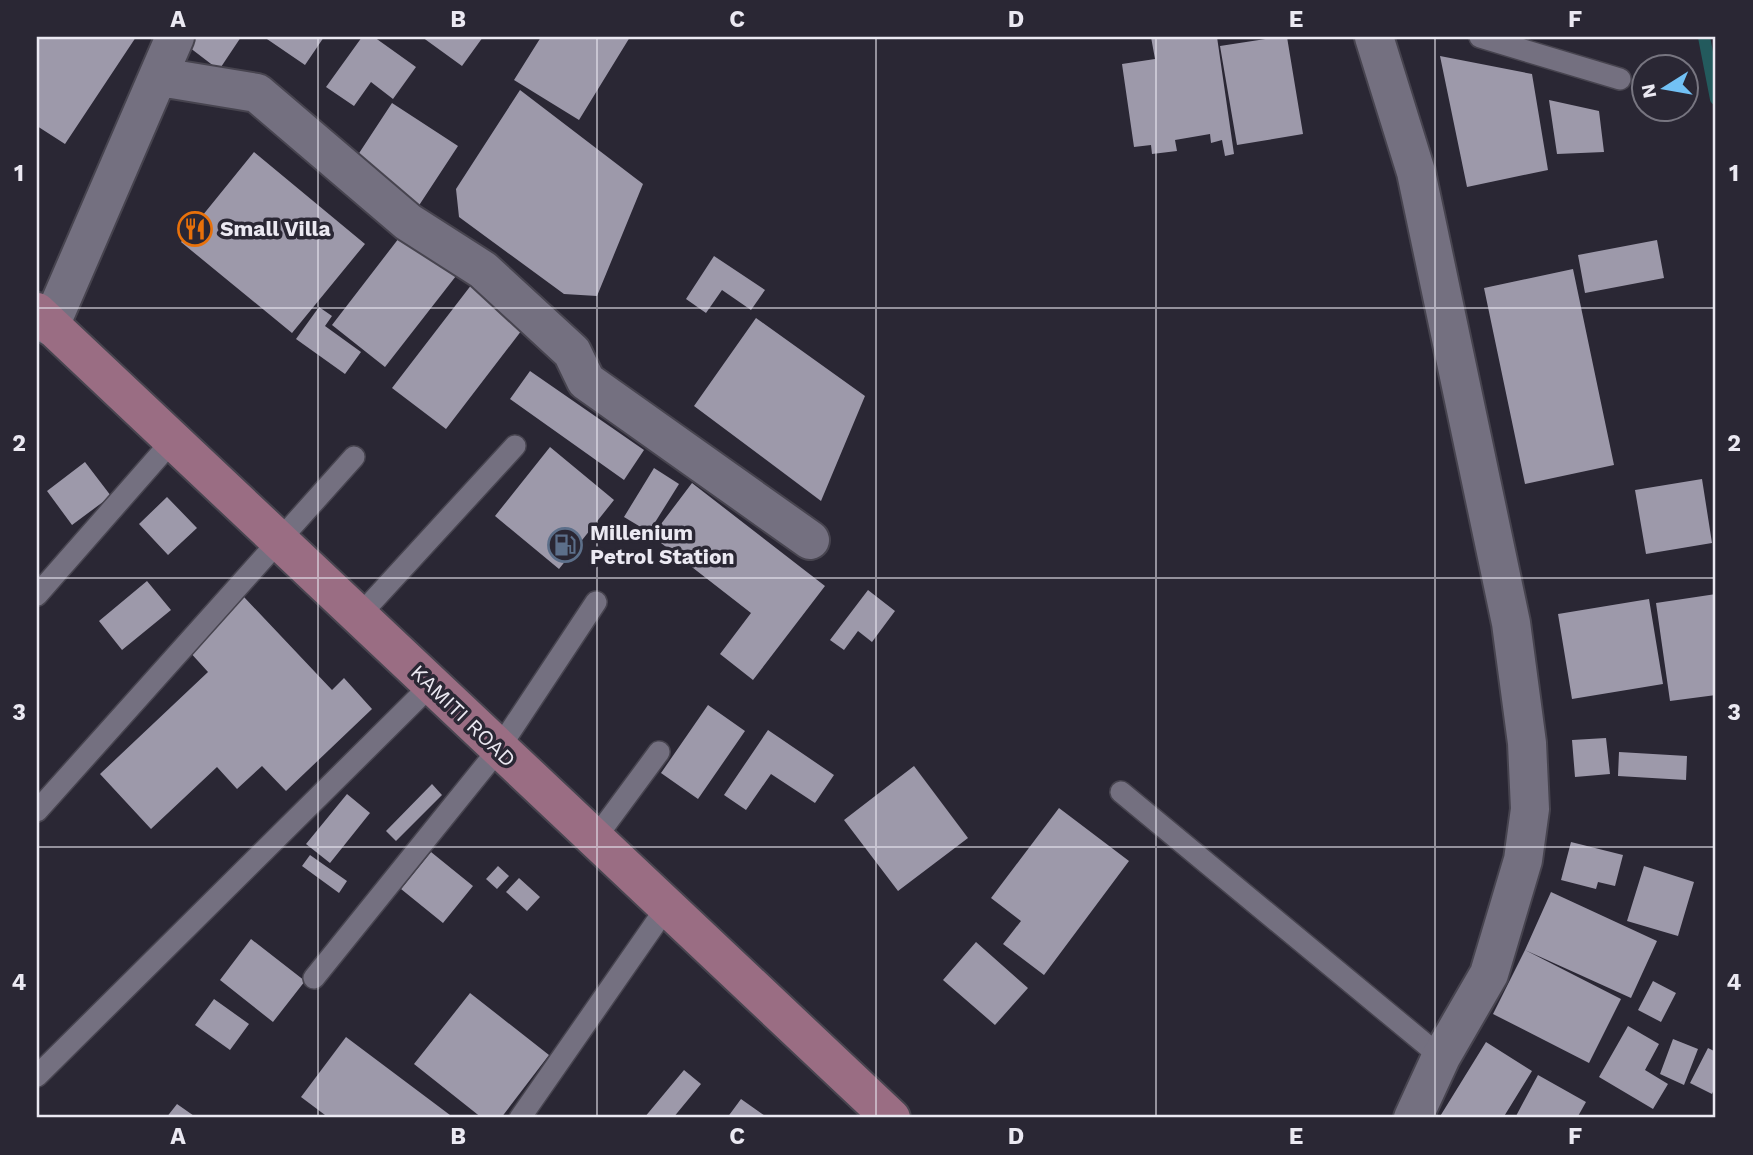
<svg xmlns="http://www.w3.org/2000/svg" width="1753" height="1155" font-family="'Work Sans',sans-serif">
<rect width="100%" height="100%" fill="#2a2734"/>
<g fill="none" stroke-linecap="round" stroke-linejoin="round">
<path stroke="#235a5d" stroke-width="12" d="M1704,37L1716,99"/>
</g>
<path fill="#9d99aa" d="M37,37H136L65,144L37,126Z
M183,37H241L219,70L181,41Z
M264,37H324L305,65Z
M362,37H374L416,67L393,99L371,82L354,106L326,87Z
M422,37H483L462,66Z
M541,37H630L579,120L514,80Z
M1151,37H1217L1234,154L1225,156L1222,140L1211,143L1210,134L1175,140L1177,151L1152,154L1151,145L1134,147L1122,64L1155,59Z
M1278,37H1287L1303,134L1237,145L1220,46Z
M1440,56L1532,74L1548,170L1467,187Z
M520,90L643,184L597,296L564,294L459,217L456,189Z
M1549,100L1599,111L1604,152L1557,154Z
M392,103L458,146L414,213L348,170Z
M254,152L365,244L292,333L181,242Z
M409,225L463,267L385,367L332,325Z
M1657,240L1664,278L1585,293L1578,255Z
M714,256L765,290L751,310L722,290L706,313L686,299Z
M1573,269L1614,465L1525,484L1484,288Z
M472,284L525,326L446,429L392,388Z
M319,307L332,316L325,326L361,352L345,374L296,339Z
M756,318L865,396L821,501L694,406Z
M530,371L644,450L624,480L510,399Z
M550,447L614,500L559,569L495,516Z
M85,462L111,496L72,525L47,491Z
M654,468L679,484L649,532L624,517Z
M1702,479L1712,543L1646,554L1635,490Z
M692,483L825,586L753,680L720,654L751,613L652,536Z
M167,497L197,528L168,555L139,524Z
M147,581L171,610L122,650L99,621Z
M868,590L895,611L872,642L858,631L844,650L830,640Z
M1716,594V695L1670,701L1656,603Z
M244,597L332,690L344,678L372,709L286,791L262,766L237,789L217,767L151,829L100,774L208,672L188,650Z
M1649,599L1663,684L1572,699L1558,614Z
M708,705L745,731L698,799L661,773Z
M768,730L834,775L815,803L771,774L746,810L724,795Z
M1606,738L1610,774L1575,777L1572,740Z
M1619,752L1687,756L1686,780L1618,776Z
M914,766L968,838L898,891L844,820Z
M432,784L442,795L396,841L386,831Z
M347,794L370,813L330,863L306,844Z
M1059,808L1129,861L1044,975L1003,944L1021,921L991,898Z
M1571,842L1623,855L1615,886L1598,882L1596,889L1561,880Z
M431,852L473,886L443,923L401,889Z
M310,855L347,881L339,893L302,866Z
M498,866L509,876L497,889L486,879Z
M1644,866L1694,882L1678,936L1627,921Z
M519,878L540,897L527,911L506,892Z
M1551,892L1657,941L1631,998L1525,950Z
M251,939L305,981L273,1022L220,980Z
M976,942L1028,988L995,1025L943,980Z
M1525,950L1621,999L1589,1063L1493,1014Z
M1653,981L1676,993L1661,1022L1638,1010Z
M470,993L549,1055L501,1118H482L414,1064Z
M214,999L249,1024L230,1050L195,1025Z
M1628,1026L1659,1044L1645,1070L1668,1084L1653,1109L1599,1077Z
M346,1037L454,1118H329L301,1097Z
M1673,1039L1698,1049L1684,1085L1660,1074Z
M1486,1042L1532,1071L1503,1118H1439Z
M1708,1048L1716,1052V1085L1712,1094L1690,1083Z
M684,1070L701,1084L673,1118H644Z
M1538,1075L1586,1102L1577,1118L1516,1116Z
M741,1099L768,1118H727Z
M177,1104L197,1118H166Z"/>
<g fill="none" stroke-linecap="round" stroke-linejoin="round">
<g stroke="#47444f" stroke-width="24">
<path id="service" d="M1480,37L1620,79
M37,595L173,440
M359,616L515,446
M1121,792L1441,1057
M37,811L354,457
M594,840L659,752
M314,978L498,750L596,602
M37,1076L431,685
M520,1118L666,908"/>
</g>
<g stroke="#47444f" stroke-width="42">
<path id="minor" d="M1374,37L1416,172L1511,623L1527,743L1530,809L1523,860L1489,974L1441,1057L1413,1118
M160,77L257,93L408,222L483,270L572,352L586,381L810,540
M50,326L175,37"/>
</g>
<g stroke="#47444f" stroke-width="42">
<path id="secondary" d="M37,312L891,1118"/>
</g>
<use href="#service" stroke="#747080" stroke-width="21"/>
<use href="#minor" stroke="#747080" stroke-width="38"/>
<use href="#secondary" stroke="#9a6d83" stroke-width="38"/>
</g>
<path fill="none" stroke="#ebe9f2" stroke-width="2" stroke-opacity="0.55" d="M318,37V1118M597,37V1118M876,37V1118M1156,37V1118M1435,37V1118M37,308H1716M37,578H1716M37,847H1716"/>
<defs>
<g id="restaurant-ring" transform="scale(1.75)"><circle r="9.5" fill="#2a2734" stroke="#e8710a" stroke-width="1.5"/><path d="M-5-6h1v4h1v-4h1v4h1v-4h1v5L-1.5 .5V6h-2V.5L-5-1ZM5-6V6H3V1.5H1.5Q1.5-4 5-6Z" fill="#e8710a"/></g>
<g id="fuel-ring" transform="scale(1.75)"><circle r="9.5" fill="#2a2734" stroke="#5c6f8a" stroke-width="1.5"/><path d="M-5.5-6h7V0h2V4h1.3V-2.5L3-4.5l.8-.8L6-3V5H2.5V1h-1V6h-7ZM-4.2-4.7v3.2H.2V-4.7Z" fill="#5c6f8a"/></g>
</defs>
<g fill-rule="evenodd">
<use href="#restaurant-ring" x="195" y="229"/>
<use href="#fuel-ring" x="565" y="545"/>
</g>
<g text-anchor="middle" stroke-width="7" stroke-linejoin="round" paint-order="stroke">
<g font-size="21" font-weight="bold" fill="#ebe9f2" stroke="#2a2734" text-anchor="start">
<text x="220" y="236">Small Villa</text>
<text x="590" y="540">Millenium<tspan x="590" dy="24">Petrol Station</tspan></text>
</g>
<g font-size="21" fill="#ebe9f2" stroke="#2a2734">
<text transform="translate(463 716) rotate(44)" y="7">KAMITI ROAD</text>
</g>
</g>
<rect width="1753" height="1155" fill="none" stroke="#2a2734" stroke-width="77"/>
<g transform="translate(1665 88) rotate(259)"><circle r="33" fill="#2a2734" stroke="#777580" stroke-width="2"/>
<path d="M0-5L12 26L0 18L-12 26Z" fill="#72c1f5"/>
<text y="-10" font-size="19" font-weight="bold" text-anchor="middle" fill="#ebe9f2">N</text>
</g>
<rect x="38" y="38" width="1676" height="1078" fill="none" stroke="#ebe9f2" stroke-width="2.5"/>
<g font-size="23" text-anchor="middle" font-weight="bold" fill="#ebe9f2">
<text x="178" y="27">A</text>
<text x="458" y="27">B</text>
<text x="737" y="27">C</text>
<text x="1016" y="27">D</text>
<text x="1296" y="27">E</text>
<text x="1575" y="27">F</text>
<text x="19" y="181">1</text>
<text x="1734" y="181">1</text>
<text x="19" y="451">2</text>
<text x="1734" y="451">2</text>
<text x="19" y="720">3</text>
<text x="1734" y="720">3</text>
<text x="19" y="990">4</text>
<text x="1734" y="990">4</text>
<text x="178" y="1144">A</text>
<text x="458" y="1144">B</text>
<text x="737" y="1144">C</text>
<text x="1016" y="1144">D</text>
<text x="1296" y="1144">E</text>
<text x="1575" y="1144">F</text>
</g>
</svg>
